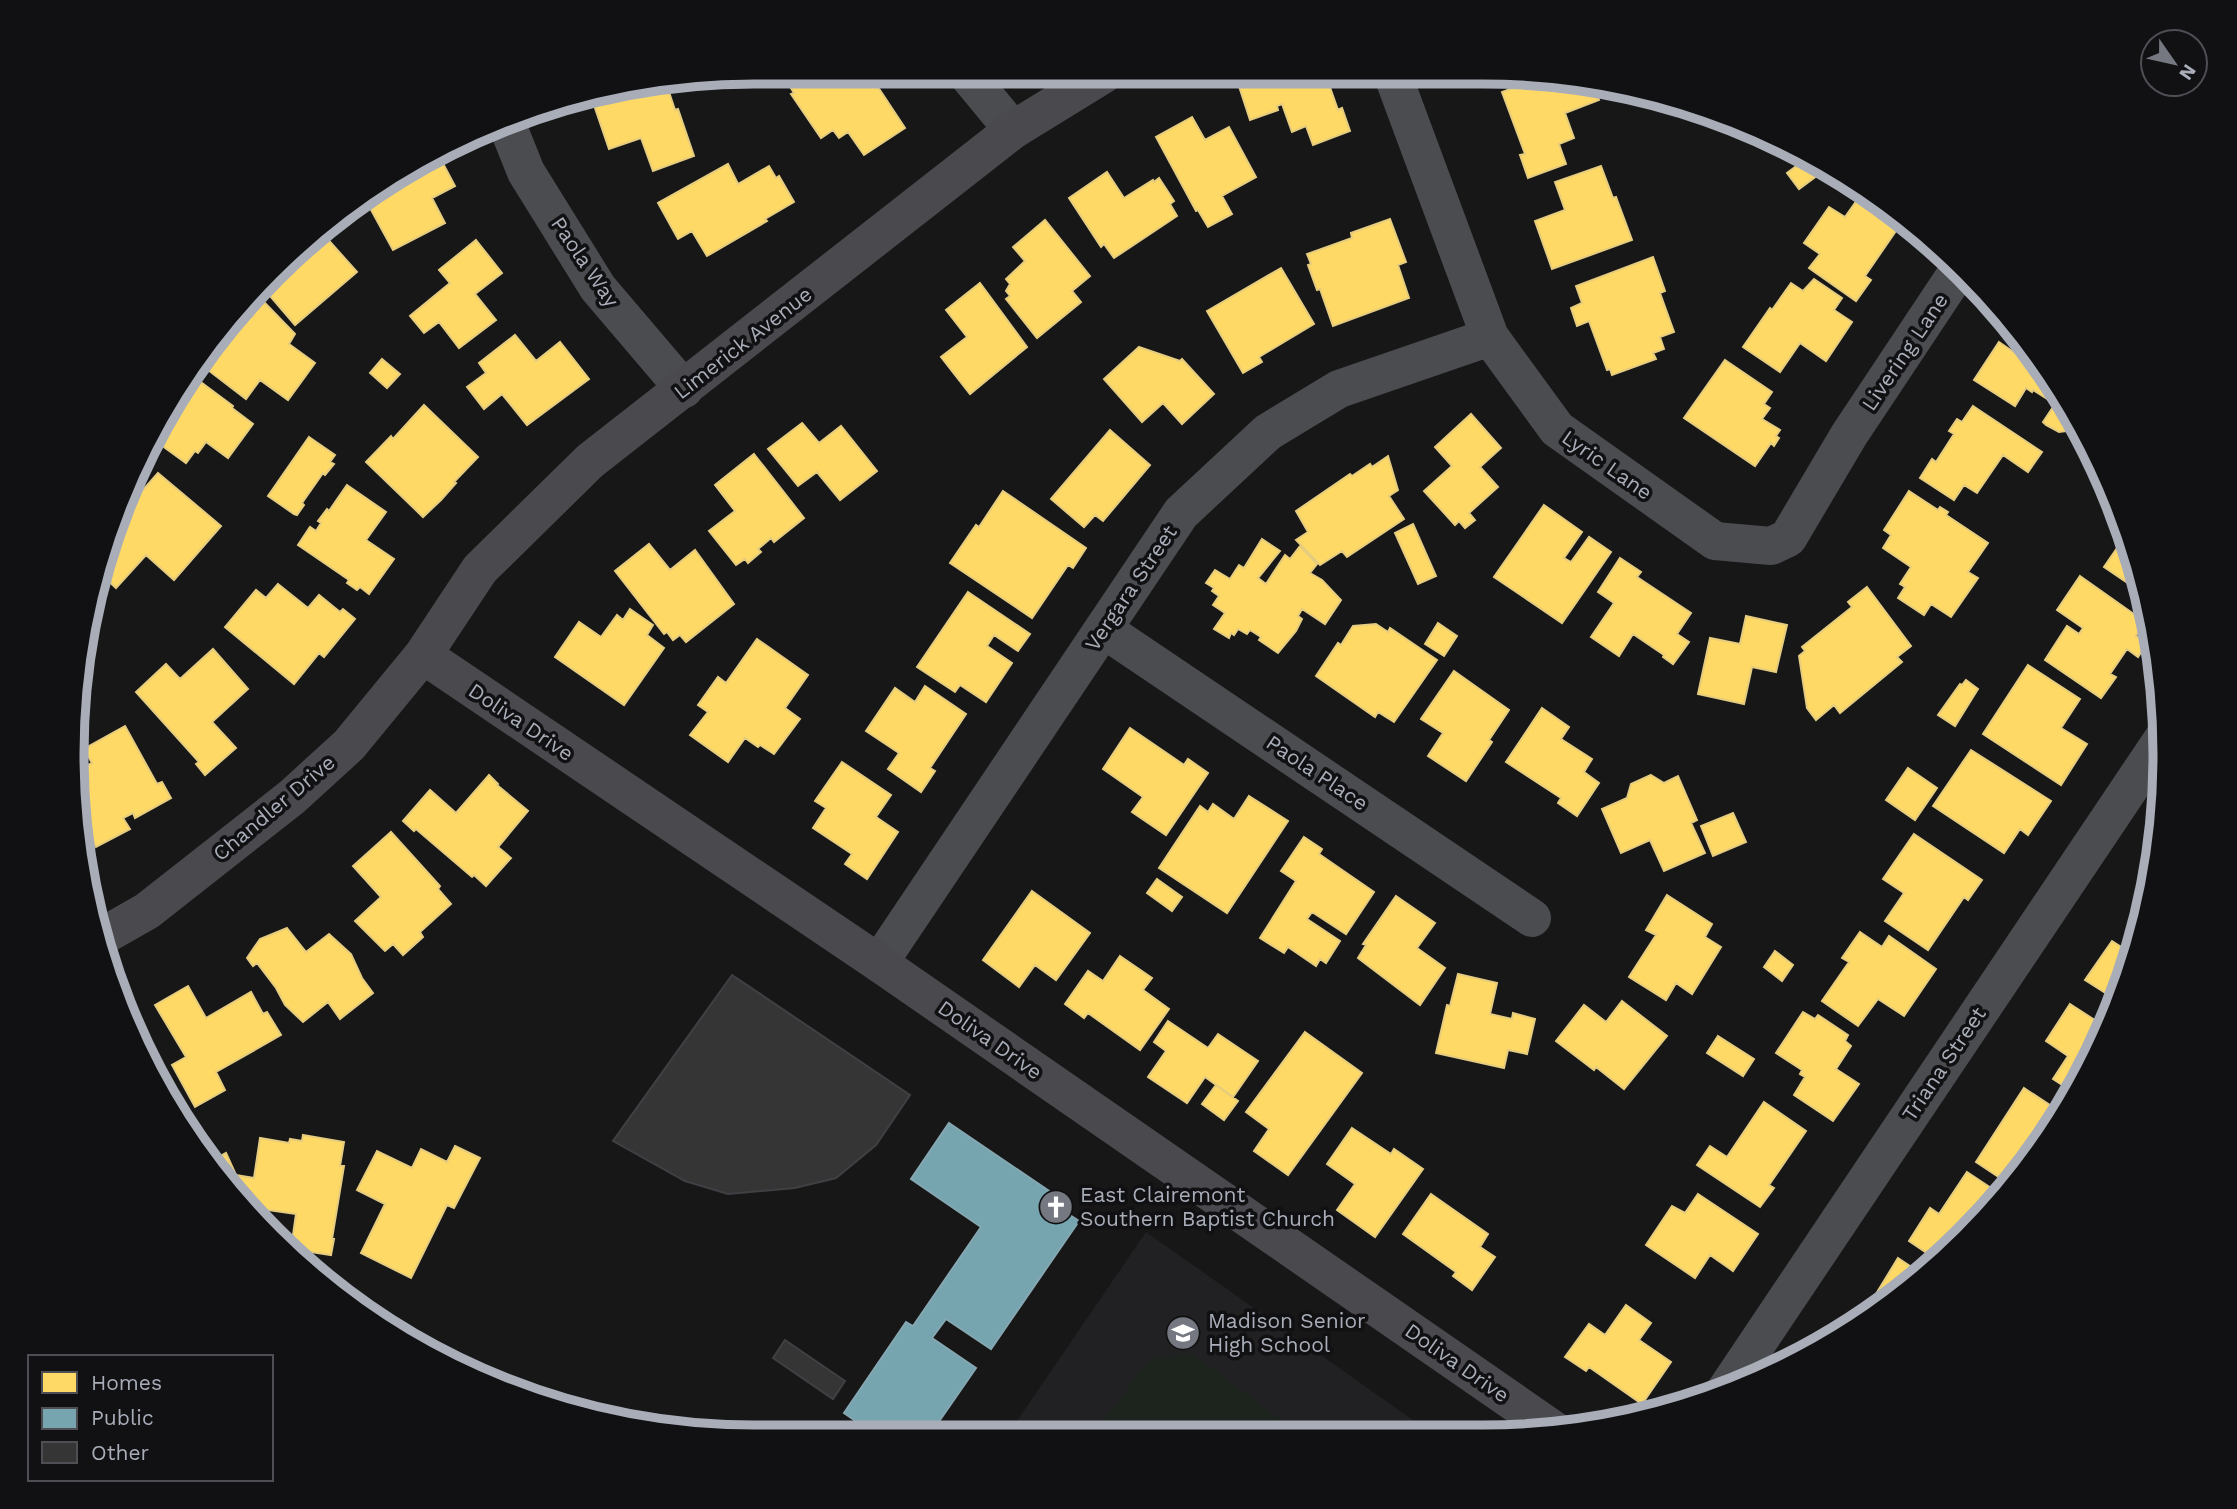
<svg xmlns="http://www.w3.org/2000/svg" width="2237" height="1509" font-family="'Work Sans',sans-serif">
<rect width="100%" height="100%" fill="#171717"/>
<path fill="#212123" d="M1146,1232L1437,1437L1008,1434Z"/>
<path fill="#1d241e" d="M1194,1355L1302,1436L1094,1434L1151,1357Z"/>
<path fill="#ffd966" stroke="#e5cc7f" stroke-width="2" d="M794,72L873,73L870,75L905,128L864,155L848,132L839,138L833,130L821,138L791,94L794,93L784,77Z
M1250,75L1326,76L1338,110L1342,108L1350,131L1313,145L1306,126L1292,132L1282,104L1277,106L1278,110L1250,120L1237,80Z
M1542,77L1572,78L1592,82L1599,100L1565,113L1574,138L1559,144L1566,164L1528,178L1520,155L1525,154L1502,92Z
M667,86L675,110L678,109L694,156L653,171L641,138L609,149L594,105L629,92Z
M1192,117L1205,140L1229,127L1256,177L1222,196L1232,214L1208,227L1198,210L1196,211L1156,137Z
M439,156L455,186L432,198L445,223L393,250L364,197L375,187Z
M1806,159L1818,175L1799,189L1787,173Z
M728,164L738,184L769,166L776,178L779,176L794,202L765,219L767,221L707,256L692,231L678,239L658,203Z
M1601,166L1613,198L1616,197L1632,240L1552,269L1535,221L1565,210L1555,182Z
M1107,172L1124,198L1153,180L1154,182L1159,178L1174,201L1170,204L1177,216L1114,258L1104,244L1101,247L1069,198Z
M1860,196L1900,225L1865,276L1871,280L1856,301L1809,268L1820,254L1804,243L1829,207L1845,217Z
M1390,219L1406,262L1398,265L1409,298L1333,326L1320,289L1317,290L1308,265L1311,264L1307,254L1352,238L1351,233Z
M1045,220L1090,276L1072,291L1081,302L1037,338L1006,299L1010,296L1006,291L1010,284L1006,279L1025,261L1013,247Z
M324,235L357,272L295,325L265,290L283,273L285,276L293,269L290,266Z
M476,240L502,273L475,294L496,320L459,348L439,322L424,333L410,316L450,283L439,270Z
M1653,257L1665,291L1660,293L1674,332L1660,337L1664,349L1653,353L1656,359L1612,375L1610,369L1607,370L1589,321L1577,326L1571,308L1582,303L1576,286Z
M1281,268L1314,324L1259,357L1262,362L1243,373L1207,311Z
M1814,279L1842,298L1834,310L1852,322L1826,361L1800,343L1780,372L1743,347L1770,308L1772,310L1791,283L1803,291Z
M980,283L1027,347L970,394L941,357L967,337L946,310Z
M263,301L295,334L289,344L315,363L288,400L260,380L246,399L199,363L213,339L223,329L225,331L243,310L252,317Z
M515,335L536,361L560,342L589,379L527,425L502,394L484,409L467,387L486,373L479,363Z
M1999,342L2018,355L2025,344L2050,375L2077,425L2074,430L2059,432L2046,425L2043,422L2055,404L2033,390L2032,392L2026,388L2015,406L1974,380Z
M1139,347L1180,361L1182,359L1214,394L1182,424L1163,403L1142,422L1104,379Z
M382,359L400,374L387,388L370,373Z
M1725,360L1772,392L1764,404L1770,408L1762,419L1780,430L1776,436L1779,438L1774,446L1771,443L1755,466L1684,418Z
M194,377L233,406L232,408L253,424L228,458L206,442L198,453L195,451L186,463L161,445L160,448L153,443L180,396Z
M424,405L478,457L454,482L456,483L441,500L423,517L366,462L391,436L393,439Z
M1973,406L2042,452L2028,472L2003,455L1977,493L1964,485L1954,500L1920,478L1932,459L1936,462L1954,434L1949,431L1957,419L1962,422Z
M1471,414L1501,448L1480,467L1498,487L1469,513L1475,520L1465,528L1459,521L1455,525L1424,491L1452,466L1435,447Z
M802,423L819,443L841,426L877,471L840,500L817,472L798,486L768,449Z
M1110,430L1150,465L1103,521L1095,515L1084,527L1051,499Z
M309,437L335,455L330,462L334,464L325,475L323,473L302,503L304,505L297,515L294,514L268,496Z
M754,454L804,518L774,542L771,538L758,549L761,552L748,563L745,559L736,565L709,531L735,511L715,485Z
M1388,456L1398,490L1389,496L1404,519L1347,557L1342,551L1320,565L1296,540L1308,532L1296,511L1350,474L1352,476L1370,464L1372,467Z
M158,473L221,526L174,580L146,555L116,588L104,577L119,515L120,516Z
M347,485L386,512L366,540L394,559L369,594L360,587L357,590L347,583L349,580L298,545L310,527L316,531L321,523L318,521L327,509L329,511Z
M1003,491L1086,548L1073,568L1068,565L1032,618L950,563L976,525L979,527Z
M1909,491L1938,510L1940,507L1948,512L1946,515L1988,543L1968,572L1978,578L1951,617L1931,604L1924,615L1898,598L1905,587L1900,584L1911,567L1883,548L1891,535L1884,530Z
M1544,505L1582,532L1564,558L1571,562L1589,537L1611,552L1562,623L1494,577Z
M1413,524L1436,576L1418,584L1395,533Z
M2126,535L2144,594L2104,567Z
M1262,539L1280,551L1258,578L1266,584L1285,555L1290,559L1300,546L1317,564L1310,573L1322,580L1341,600L1325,624L1302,609L1298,616L1302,619L1296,631L1278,653L1259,640L1261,637L1250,630L1247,634L1238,629L1234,635L1231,633L1229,638L1214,629L1225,613L1213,605L1219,596L1212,591L1214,588L1206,583L1215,570L1230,579L1239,565L1244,568Z
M649,544L670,570L695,550L734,604L686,642L680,635L673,640L667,632L664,634L615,571Z
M1620,558L1641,572L1637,577L1691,613L1677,634L1689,642L1673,664L1663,657L1664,655L1633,634L1619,656L1591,637L1614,603L1598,592Z
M2080,576L2145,622L2136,636L2147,643L2138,657L2127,649L2110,674L2116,677L2101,698L2045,660L2067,626L2079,634L2083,628L2057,610Z
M278,584L308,608L319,595L340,612L343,609L355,619L324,657L319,653L294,684L225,627L256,590L266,598Z
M1867,587L1911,646L1897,657L1902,662L1840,713L1834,705L1816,720L1807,708L1799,656L1805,651L1802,647L1852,607L1848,602Z
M968,592L1030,634L1018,651L994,635L987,646L1012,663L986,702L960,685L955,692L917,667Z
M630,609L653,625L647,635L664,648L624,705L555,657L579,622L601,637L617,615L623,620Z
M1746,616L1787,625L1776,672L1752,667L1744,704L1698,694L1710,638L1740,644Z
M1438,623L1457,636L1444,656L1425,644Z
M1376,624L1388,632L1390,628L1437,660L1394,722L1378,712L1375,717L1316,676L1338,643L1341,645L1353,626Z
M757,639L808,675L785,708L800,719L774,754L760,745L758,747L745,738L728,762L690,735L708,712L698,705L718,677L726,683Z
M213,649L248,689L212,722L236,748L205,775L196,764L199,762L136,692L166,664L180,679Z
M2028,665L2080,699L2061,728L2087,744L2061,785L1983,734Z
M1454,671L1509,710L1489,740L1492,742L1466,781L1428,756L1443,733L1421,719Z
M1966,680L1978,689L1955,726L1938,715L1960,684L1962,685Z
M925,686L966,714L930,768L935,771L921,792L888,769L899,753L866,731L895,688L915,702Z
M1542,708L1569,727L1561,739L1592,759L1584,772L1599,783L1577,816L1558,803L1561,798L1506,762Z
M125,726L157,784L162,782L171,798L135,818L133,813L123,818L130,829L96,847L80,819L77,771L92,763L84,749Z
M1130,728L1184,765L1188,759L1208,773L1166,835L1132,812L1143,797L1103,769Z
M1971,750L2051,801L2028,835L2020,829L2004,853L1933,806Z
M842,762L891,795L876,817L898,832L867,879L845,864L852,854L813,828L826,808L815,801Z
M1908,768L1937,788L1915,820L1886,800Z
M489,775L498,784L497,785L528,811L498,847L511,858L486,886L474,875L472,877L416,829L414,831L403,821L430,790L456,813Z
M1651,775L1664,783L1678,776L1697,820L1691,823L1705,853L1664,871L1650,840L1621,853L1602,809L1627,798L1631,784Z
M1249,796L1288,821L1227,913L1159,868L1200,806L1208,812L1213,804L1234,819Z
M1733,813L1746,842L1713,856L1701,826Z
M391,832L440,886L438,889L451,904L420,932L423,937L403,955L393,944L385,951L355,921L381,897L353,866Z
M1914,834L1982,880L1968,900L1964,897L1928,950L1885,921L1904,893L1883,879Z
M1304,837L1322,849L1319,854L1374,892L1346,934L1312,912L1307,919L1340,941L1326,963L1320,959L1316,966L1288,947L1284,953L1260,938L1296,881L1281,871Z
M1157,879L1182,897L1172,911L1147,893Z
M1032,891L1090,933L1056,980L1035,965L1019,987L983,960Z
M1667,895L1712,924L1705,937L1721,947L1692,994L1676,983L1666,1000L1629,977L1656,935L1646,930Z
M1396,896L1435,923L1417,948L1445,968L1420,1005L1358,958L1366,945L1363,944Z
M287,928L306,952L329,934L351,954L362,978L373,993L340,1019L328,1002L303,1022L285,1005L276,988L257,963L253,966L247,958L260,939Z
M1860,932L1882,947L1889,936L1936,969L1904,1016L1878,999L1858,1026L1822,1001L1849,962L1842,958Z
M2112,941L2132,954L2118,1001L2085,980Z
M1775,951L1793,965L1782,981L1764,967Z
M1120,956L1152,978L1143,990L1169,1009L1140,1050L1088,1013L1084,1018L1065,1004L1088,971L1103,981Z
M1458,974L1497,983L1490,1014L1512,1019L1513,1013L1535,1019L1527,1054L1508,1050L1504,1068L1436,1053L1447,1005L1450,1006Z
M188,986L206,1018L251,992L263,1014L267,1012L281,1035L216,1072L225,1090L195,1107L172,1065L186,1057L155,1005Z
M1622,1001L1667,1036L1624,1089L1596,1067L1594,1070L1556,1041L1584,1005L1606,1022Z
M2070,1004L2107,1028L2073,1092L2053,1079L2068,1056L2046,1041Z
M1803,1012L1815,1019L1818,1015L1848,1035L1845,1041L1851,1046L1836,1069L1859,1084L1833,1121L1794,1095L1805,1077L1800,1074L1802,1070L1776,1053Z
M1168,1021L1208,1048L1218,1034L1258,1061L1233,1097L1205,1077L1187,1103L1148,1077L1166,1051L1154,1042Z
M1305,1032L1362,1073L1288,1175L1254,1151L1269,1129L1246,1112Z
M1718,1036L1754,1059L1743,1076L1707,1053Z
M149,1058L170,1098L166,1100L163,1096Z
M1216,1085L1238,1101L1224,1120L1202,1104Z
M2024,1088L2062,1113L2050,1133L2009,1184L1976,1162Z
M1764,1102L1806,1131L1769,1185L1774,1188L1760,1207L1697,1165L1710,1146L1727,1157Z
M1352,1128L1391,1154L1394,1149L1423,1169L1375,1237L1337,1210L1355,1184L1327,1164Z
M303,1135L344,1142L340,1166H344L332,1239H334L331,1255L291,1249L296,1214L248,1207L249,1194L245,1193L244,1201L213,1160L226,1153L236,1175L254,1178L260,1138L289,1143L290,1139L302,1141Z
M455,1146L480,1158L454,1208L447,1205L411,1278L361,1253L385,1204L357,1190L377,1151L412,1168L421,1149L447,1162Z
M1967,1172L2000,1194L1966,1237L1937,1260L1909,1241L1930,1208L1939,1214Z
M1431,1194L1488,1234L1480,1247L1495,1257L1472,1290L1453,1276L1456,1272L1403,1234Z
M1698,1194L1758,1234L1733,1271L1710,1255L1695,1278L1646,1245L1672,1206L1685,1213Z
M1898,1258L1919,1272L1922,1267L1926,1269L1857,1325Z
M1626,1305L1651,1323L1639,1340L1671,1362L1642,1404L1589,1367L1586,1371L1565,1357L1589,1324L1605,1335Z
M443,1350L454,1358L452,1361L466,1371L453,1367L437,1358Z"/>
<path fill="#76a5af" stroke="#85a7b2" stroke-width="2" d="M949,1123L1055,1195L1050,1202L1079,1221L991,1349L946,1319L932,1338L976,1368L931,1433H873L844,1413L906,1322L913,1326L981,1227L911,1179Z"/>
<path fill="#353536" stroke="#3f4043" stroke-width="2" d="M732,975L910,1095L876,1145L836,1178L795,1188L728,1194L685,1181L613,1141Z
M785,1340L845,1381L833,1399L773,1358Z"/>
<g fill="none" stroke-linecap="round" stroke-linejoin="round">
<path stroke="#4b4c50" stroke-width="38" d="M966,73L1013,130
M1393,76L1490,337L1557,429L1715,541L1771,546L1788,538L1849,435L1960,268
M506,122L526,172L598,288L684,389
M1103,629L1532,918
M879,963L1181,513L1268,432L1339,389L1490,337
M1725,1391L2164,737"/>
<path stroke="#4a4a4e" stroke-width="38" d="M423,655L879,963L1554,1430
M103,936L147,911L292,797L349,745L423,655L480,569L590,461L1013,130L1104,74"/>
</g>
<defs>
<g id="church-disc" transform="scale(1.75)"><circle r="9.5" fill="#757880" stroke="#111113"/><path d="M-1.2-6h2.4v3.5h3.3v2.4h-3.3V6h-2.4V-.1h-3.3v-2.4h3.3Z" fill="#fff"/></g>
<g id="school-disc" transform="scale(1.75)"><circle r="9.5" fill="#757880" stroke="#111113"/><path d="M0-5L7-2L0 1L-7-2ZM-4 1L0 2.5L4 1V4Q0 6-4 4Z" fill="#fff"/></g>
</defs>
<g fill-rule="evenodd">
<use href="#church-disc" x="1056" y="1207"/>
<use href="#school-disc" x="1183" y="1333"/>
</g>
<g text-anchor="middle" stroke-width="7" stroke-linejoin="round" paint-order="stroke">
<g font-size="21" fill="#a8adb8" stroke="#111113">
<text transform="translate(585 262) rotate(56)" y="7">Paola Way</text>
<text transform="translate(743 343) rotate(-38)" y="7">Limerick Avenue</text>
<text transform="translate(1905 352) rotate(-56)" y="7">Livering Lane</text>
<text transform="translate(1607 465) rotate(35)" y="7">Lyric Lane</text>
<text transform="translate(1131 588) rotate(-56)" y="7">Vergara Street</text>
<text transform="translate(521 722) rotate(34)" y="7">Doliva Drive</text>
<text transform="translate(1317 773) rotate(34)" y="7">Paola Place</text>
<text transform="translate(274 808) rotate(-40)" y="7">Chandler Drive</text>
<text transform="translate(990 1040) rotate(35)" y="7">Doliva Drive</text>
<text transform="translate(1944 1064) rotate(-56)" y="7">Triana Street</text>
<text transform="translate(1457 1363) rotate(35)" y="7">Doliva Drive</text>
</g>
<g font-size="21" fill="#a8adb8" stroke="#111113" text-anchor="start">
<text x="1080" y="1202">East Clairemont<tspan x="1080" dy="24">Southern Baptist Church</tspan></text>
<text x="1208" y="1328">Madison Senior<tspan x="1208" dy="24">High School</tspan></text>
</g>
</g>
<path d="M0 0H2237V1509H0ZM754 84H1483A670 670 0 0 1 2153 754V755A670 670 0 0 1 1483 1425H754A670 670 0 0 1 84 755V754A670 670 0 0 1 754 84Z" fill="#111113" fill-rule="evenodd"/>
<path fill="none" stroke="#a8adb8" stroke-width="9" d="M754 84H1483A670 670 0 0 1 2153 754V755A670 670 0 0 1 1483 1425H754A670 670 0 0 1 84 755V754A670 670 0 0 1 754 84Z"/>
<rect x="28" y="1355" width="245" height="126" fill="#111113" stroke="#4d4f55" stroke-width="2"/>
<rect x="42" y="1372" width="35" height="21" fill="#ffd966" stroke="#4d4f55" stroke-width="2"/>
<text x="91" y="1390" font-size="21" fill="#a8adb8">Homes</text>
<rect x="42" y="1408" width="35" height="21" fill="#76a5af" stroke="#4d4f55" stroke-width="2"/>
<text x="91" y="1425" font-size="21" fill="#a8adb8">Public</text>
<rect x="42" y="1442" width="35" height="21" fill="#353536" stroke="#4d4f55" stroke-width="2"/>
<text x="91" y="1460" font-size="21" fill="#a8adb8">Other</text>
<g transform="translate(2174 63) rotate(124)"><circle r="33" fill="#111113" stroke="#4d4f55" stroke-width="2"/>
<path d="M0-5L12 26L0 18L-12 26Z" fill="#757880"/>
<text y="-10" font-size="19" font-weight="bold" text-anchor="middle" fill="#a8adb8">N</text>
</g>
</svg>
